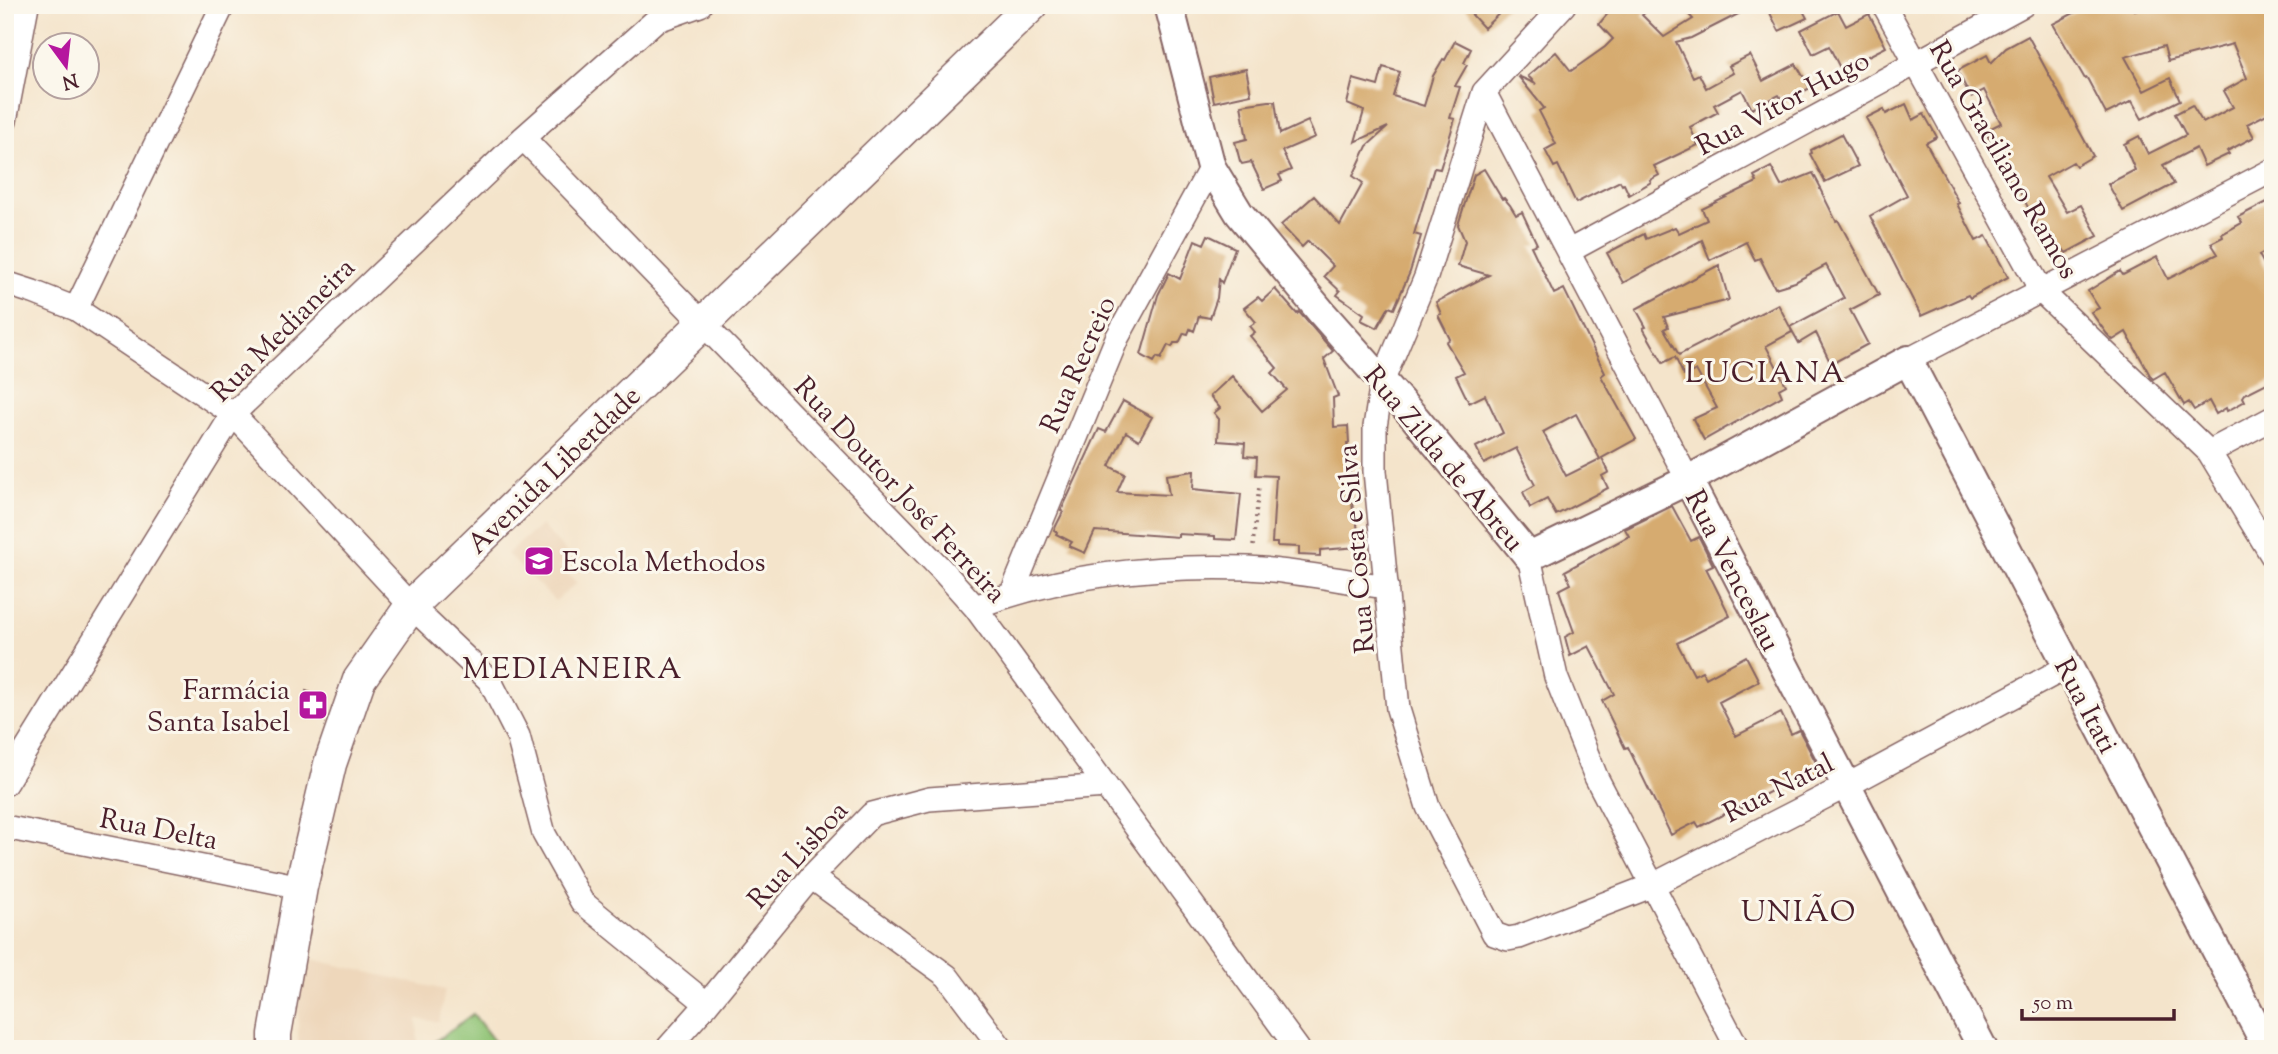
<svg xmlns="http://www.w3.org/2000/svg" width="2278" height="1054" font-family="'Sorts Mill Goudy',serif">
<rect width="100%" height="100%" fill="#fbf7ec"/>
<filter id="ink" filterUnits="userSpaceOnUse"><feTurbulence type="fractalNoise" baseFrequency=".0143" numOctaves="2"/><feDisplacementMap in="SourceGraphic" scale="14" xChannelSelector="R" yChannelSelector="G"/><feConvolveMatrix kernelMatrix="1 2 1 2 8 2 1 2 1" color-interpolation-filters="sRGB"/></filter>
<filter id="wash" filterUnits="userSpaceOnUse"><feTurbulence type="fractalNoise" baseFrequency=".00686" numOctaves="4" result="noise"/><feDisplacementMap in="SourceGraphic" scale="28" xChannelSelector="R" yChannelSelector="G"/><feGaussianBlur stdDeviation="1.57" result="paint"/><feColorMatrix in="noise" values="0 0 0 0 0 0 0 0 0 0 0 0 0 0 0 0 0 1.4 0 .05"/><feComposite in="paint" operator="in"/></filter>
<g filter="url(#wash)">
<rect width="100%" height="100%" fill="#f4e4cb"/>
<path fill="#eed7bb" d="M541,525L569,555L559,567L577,583L555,601L507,554Z
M299,956L445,990L439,1022L417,1019L418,1049H298Z"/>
<path fill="#8fc375" stroke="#6c7150" stroke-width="2" d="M473,1014L500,1049H431L429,1046Z"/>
<g id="blocks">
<path fill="#d6ab70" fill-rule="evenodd" d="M1463,5H1508L1484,28Z
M1615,5H1655L1642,15L1664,37L1693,19L1680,5H1756L1691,38L1676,42L1693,77L1699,74L1706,88L1733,73L1729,66L1750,55L1763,81L1796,64L1810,88L1783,102L1779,95L1752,109L1742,90L1714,105L1718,112L1690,127L1698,145L1654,166L1659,175L1650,180L1651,182L1629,195L1624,184L1622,185L1620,181L1576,203L1558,165L1554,167L1545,150L1556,144L1539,111L1544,108L1518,76L1536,84L1528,76L1556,52L1571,71L1605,47L1613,39L1599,24Z
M1766,5H1800L1807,18L1779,31Z
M2089,5H2134L2135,10L2152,5H2273V111L2247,124L2254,137L2227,151L2229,154L2204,166L2196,148L2163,165L2174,184L2123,211L2108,184L2135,170L2124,144L2139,136L2148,154L2186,135L2175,114L2192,105L2203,123L2233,107L2224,91L2247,78L2233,44L2168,61L2164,46L2125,57L2144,91L2170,78L2180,100L2142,119L2132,101L2106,114L2087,78L2085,79L2053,24Z
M1838,11L1846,26L1869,14L1886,47L1841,70L1829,46L1813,54L1801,30Z
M2028,36L2093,156L2076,166L2073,162L2046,177L2067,212L2081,205L2098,236L2066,253L2063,249L2058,251L2054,244L2048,246L2017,186L2013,188L2001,165L2003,164L1985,131L2001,123L1984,90L1971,97L1957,71L1987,55L1991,63L2006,48Z
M1455,41L1471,49L1464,63L1467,65L1455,86L1460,87L1450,118L1455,119L1440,169L1434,168L1414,234L1421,236L1410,272L1394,309L1389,307L1377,328L1361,320L1364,314L1337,295L1340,291L1324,276L1333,266L1308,241L1302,247L1281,225L1314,196L1340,225L1363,183L1353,176L1367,146L1388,127L1355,142L1364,111L1347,104L1353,79L1378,86L1383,67L1400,72L1393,96L1424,106L1433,76L1443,59L1445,60Z
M1246,69L1251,94L1214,102L1209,77Z
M1269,101H1275L1280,134L1308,121L1315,137L1282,151L1291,170L1279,175L1282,181L1264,189L1251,162L1242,164L1240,161L1235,142L1247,139L1241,105Z
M1906,104L1913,120L1924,114L1937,137L1926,143L1959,203L1957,204L1976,241L1986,236L2008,277L1970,298L1968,295L1921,316L1870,216L1907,195L1866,118L1884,109L1886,114Z
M1841,134L1858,166L1825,182L1810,154L1812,153L1811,150Z
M1771,167L1781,186L1813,173L1821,188L1820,189L1836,221L1838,220L1879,295L1850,310L1868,344L1831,364L1816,333L1799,343L1790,327L1792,332L1766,346L1786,385L1779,389L1782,396L1704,440L1693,419L1717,408L1696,370L1684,376L1675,357L1663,363L1643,328L1646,327L1636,309L1719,265L1729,300L1664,317L1668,327L1664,329L1679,355L1778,304L1790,327L1844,298L1826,265L1795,282L1775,288L1760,258L1755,260L1746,242L1710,260L1702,240L1623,283L1607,253L1644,234L1646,239L1675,227L1679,233L1707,220L1702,209L1757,182L1754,176Z
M1484,169L1502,199L1504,198L1510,205L1516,215L1522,212L1537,244L1531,246L1554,294L1564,289L1605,373L1601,376L1636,439L1602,458L1609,472L1602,476L1608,488L1556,515L1547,499L1530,508L1523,492L1535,485L1516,448L1484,464L1476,447L1503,433L1485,395L1469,403L1456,376L1464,372L1446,342L1450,339L1438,315L1441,314L1436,302L1489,275L1458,266L1465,241L1458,225L1474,175ZM1576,414L1600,459L1566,476L1543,432Z
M2273,199V248L2259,255L2273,281V380L2245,394L2243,397L2245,401L2227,411L2226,408L2216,414L2209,401L2194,410L2189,402L2184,405L2165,372L2153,379L2151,377L2126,332L2113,340L2107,334L2091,312L2099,308L2088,291L2120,271L2123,275L2157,257L2168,279L2218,254L2211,243L2223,237L2222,234L2242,223L2238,217Z
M1208,235L1235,248L1222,283L1219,279L1217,298L1210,318L1199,316L1194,331L1190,329L1188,334L1184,333L1179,343H1174L1172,347L1168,345L1161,359L1157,357L1154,362L1141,355L1158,295L1169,273L1180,279L1195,240L1204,244Z
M1275,289L1297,314L1299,312L1333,351L1324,359L1338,396L1333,398L1334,427L1348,426L1349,443H1347L1353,512H1356L1359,547L1320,550V556L1299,555V547L1277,546V543H1272L1276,476L1256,475L1257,457L1244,456L1245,443L1218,441L1219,419L1214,413L1220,408L1210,396L1232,376L1262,411L1287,390L1272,373L1277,368L1250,336L1255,332L1250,326L1256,322L1244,308L1258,297L1262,301Z
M1123,401L1152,417L1139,440L1126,432L1109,466L1125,474L1117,492L1169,495L1166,475L1194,471L1193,489L1241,494L1236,540L1215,539V536L1178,534V537L1095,531L1085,553L1069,546L1072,542L1056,534L1057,532L1054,530L1063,512L1061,511L1099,429L1106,432Z
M1672,506L1691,541L1699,537L1713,565L1706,568L1730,616L1677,643L1694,675L1702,671L1706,678L1746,656L1759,681L1719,702L1736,736L1781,713L1791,734L1799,730L1822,774L1797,786L1794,779L1760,797L1761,799L1742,809L1740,806L1699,827L1696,822L1671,835L1628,747L1625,748L1602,701L1614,694L1589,646L1570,656L1565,637L1574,632L1559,590L1571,584L1565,571L1629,536L1625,529Z
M306,691L324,698L318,719L302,713Z"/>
</g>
</g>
<g filter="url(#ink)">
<use href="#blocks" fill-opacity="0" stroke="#866463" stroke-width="2"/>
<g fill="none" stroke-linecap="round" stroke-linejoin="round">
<g stroke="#866463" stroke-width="26">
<path id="minor" d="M1564,5L1484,92L1426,277L1382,382L1375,427V471L1398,709L1428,807L1494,934L1508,939L1519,937L1651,886L1848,785L2067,667
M1884,5L2042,292L2209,452L2273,557
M1484,92L1688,480
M5,121L27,5
M523,138L941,569L975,607L1298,1049
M1569,251L2023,5
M5,283L33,292L76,309L233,414L411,606L490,681L518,736L544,834L582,902L707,1004
M76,309L223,5
M1908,360L2273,170
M2209,452L2273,418
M1529,557L1556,677L1596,777L1738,1049
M1012,593L1117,338L1211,167
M975,607C1062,574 1156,565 1248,568C1293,570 1342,581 1387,587
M5,784L233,414L523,138L655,21L700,5
M5,827L301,887
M811,877L947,976L1002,1049
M667,1049L707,1004L811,877L872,814L929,799L1106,786"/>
</g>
<g stroke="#866463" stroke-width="32">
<path id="tertiary" d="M1169,5L1211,167L1239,213L1322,313L1415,418L1529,557L1688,480L1908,360L2268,1049
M1688,480L1983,1049"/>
</g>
<g stroke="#866463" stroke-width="35">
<path id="secondary" d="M275,1049V1034L301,887L330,764L359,680L411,606L1032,5"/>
</g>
<path stroke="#866463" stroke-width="3.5" stroke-dasharray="2 5" stroke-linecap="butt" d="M1253,546L1259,486"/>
<use href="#minor" stroke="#fff" stroke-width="23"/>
<use href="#tertiary" stroke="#fff" stroke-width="28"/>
<use href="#secondary" stroke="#fff" stroke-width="32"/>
</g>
</g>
<defs>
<g id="university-square" transform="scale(1.575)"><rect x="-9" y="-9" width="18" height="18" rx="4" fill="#b5179e" stroke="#fbf7ec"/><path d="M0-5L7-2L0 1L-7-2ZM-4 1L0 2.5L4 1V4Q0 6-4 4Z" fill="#fff"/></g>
<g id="pharmacy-square" transform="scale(1.575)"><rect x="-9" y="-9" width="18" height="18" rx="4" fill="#b5179e" stroke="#fbf7ec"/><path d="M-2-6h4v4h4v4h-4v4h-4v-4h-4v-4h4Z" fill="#fff"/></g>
</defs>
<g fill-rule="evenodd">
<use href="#university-square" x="539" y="561"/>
<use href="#pharmacy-square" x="313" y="705"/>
</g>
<g text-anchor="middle" stroke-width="6" stroke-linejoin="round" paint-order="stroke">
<g font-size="28" fill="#4a1f2b" stroke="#fbf7ec">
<text transform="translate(1782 102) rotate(-28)" y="10">Rua Vitor Hugo</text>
<text transform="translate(2005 159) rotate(60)" y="10">Rua Graciliano Ramos</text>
<text transform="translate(282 329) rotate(-45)" y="10">Rua Medianeira</text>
<text transform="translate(1077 364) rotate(-66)" y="10">Rua Recreio</text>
<text transform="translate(1445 458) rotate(50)" y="10">Rua Zilda de Abreu</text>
<text transform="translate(553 469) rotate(-44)" y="10">Avenida Liberdade</text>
<text transform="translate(901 489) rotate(47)" y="10">Rua Doutor José Ferreira</text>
<text transform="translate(1355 549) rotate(-95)" y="10">Rua Costa e Silva</text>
<text transform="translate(1734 570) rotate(63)" y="10">Rua Venceslau</text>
<text transform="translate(2087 705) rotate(62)" y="10">Rua Itati</text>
<text transform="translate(1778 787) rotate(-27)" y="10">Rua Natal</text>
<text transform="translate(159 828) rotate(11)" y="10">Rua Delta</text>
<text transform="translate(797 854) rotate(-48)" y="10">Rua Lisboa</text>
</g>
<g font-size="28" fill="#4a1f2b" stroke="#fbf7ec" text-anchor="start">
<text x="562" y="571">Escola Methodos</text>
<text x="290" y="699" text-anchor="end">Farmácia<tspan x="290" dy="32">Santa Isabel</tspan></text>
</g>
<g font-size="30" letter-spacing="2" fill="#4a1f2b" stroke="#fbf7ec">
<text x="1766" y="382">LUCIANA</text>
<text x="573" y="678">MEDIANEIRA</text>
<text x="1799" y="921">UNIÃO</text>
</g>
</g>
<rect width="2278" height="1054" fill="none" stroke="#fbf7ec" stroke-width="28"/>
<g transform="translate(66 66) rotate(165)"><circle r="33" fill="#fbf7ec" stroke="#b4a19f" stroke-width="2"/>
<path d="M0-5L12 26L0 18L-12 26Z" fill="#b5179e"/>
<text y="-10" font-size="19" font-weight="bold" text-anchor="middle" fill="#4a1f2b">N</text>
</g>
<path d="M2022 1009v10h152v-10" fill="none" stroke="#4a1f2b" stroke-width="3.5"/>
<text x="2033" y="1009" font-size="21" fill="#4a1f2b" stroke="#fbf7ec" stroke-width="5" paint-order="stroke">50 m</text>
</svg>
